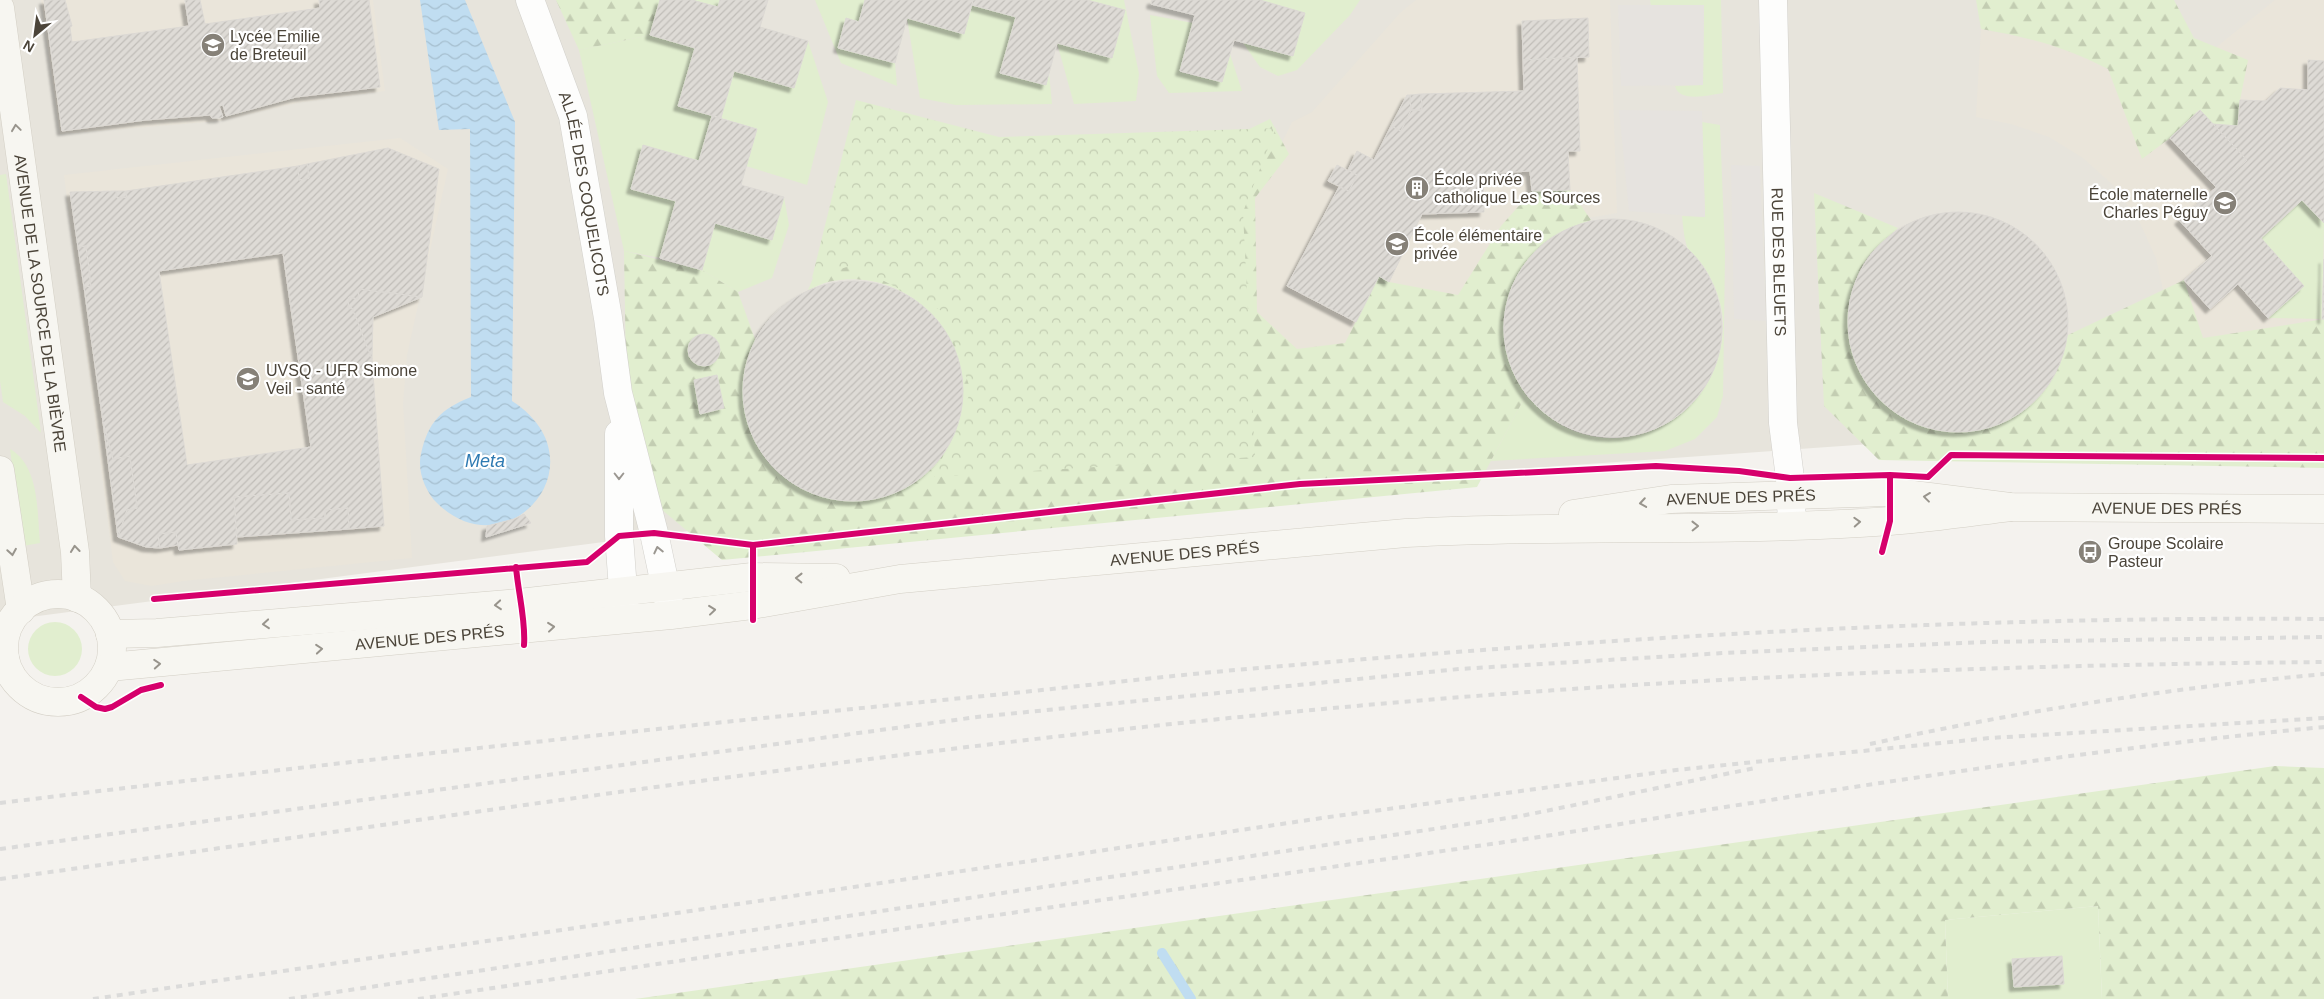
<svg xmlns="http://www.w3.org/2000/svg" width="2324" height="999" font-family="Helvetica,sans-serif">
<defs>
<pattern id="forest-firs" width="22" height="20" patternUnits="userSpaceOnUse" patternTransform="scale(1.25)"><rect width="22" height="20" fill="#e1eecf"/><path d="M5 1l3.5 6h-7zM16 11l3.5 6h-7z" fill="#c3cdb2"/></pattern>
<pattern id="park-crowns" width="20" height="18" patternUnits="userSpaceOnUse" patternTransform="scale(1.25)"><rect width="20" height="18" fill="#e1eecf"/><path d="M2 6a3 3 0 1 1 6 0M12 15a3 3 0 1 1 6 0" fill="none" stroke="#c3cdb2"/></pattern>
<pattern id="water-waves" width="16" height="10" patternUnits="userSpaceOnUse" patternTransform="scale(1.25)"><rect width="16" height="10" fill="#c0ddf1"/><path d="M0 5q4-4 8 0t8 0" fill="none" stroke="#a6bfcf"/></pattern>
<pattern id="building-hatch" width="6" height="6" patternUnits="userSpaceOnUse" patternTransform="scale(1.25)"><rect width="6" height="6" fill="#dedbd6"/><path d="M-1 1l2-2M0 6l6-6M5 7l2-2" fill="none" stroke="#c0bdb8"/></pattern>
<filter id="shadow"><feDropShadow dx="-4.5" dy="4.5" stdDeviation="1" flood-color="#0004"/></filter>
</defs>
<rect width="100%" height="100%" fill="#f4f2ee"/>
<path fill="#e7e4dc" d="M0,0H2324L2155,424L749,523L0,621Z"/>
<path fill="#eae5da" d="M41,0H373L385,91L297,103L220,121L60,134Z
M1416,0H1610L1617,213L1581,219L1550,232L1525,256L1497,319L1512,459L1264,477L1257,352L1255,198L1292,122L1312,112L1400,13Z
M2275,0H2324V398L2159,390L2166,304L2156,258L2139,221L2113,185L2083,158L2049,137L2011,124L1976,117L1981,29L2037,40L2075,52L2108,69L2199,61Z
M400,138L448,169L407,355L403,403L412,558L183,581L152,586L125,581L113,562L64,175Z"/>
<path fill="#e1eecf" d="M815,0H865L859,22L895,63L897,86L841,63Z
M1087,0H1124L1139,74L1136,101L1074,104L1057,43L1112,58L1125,10Z
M1260,0H1360L1350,15L1297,70L1278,76L1260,67L1243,43L1292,56L1305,13Z
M1650,0H1721L1723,93C1710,95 1679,103 1675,86L1703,85L1704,5L1651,6Z
M972,5L1016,17L1000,73L1046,85L1049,73L1052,104L956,105L920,98L907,18L964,33Z
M1150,15L1193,23L1180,72L1222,82L1230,54L1242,91L1169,93L1157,76Z
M650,35L695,48L678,106L712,116L699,161L644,146L676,201L660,258L624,251L579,50Z
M808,41L828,102L807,185L746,166L757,129L721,118L734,71L794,88Z
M1702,122L1720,125L1725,254L1723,396L1717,417L1695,439L1665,451L1491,461L1526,395C1541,410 1555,424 1574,431C1649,459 1724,401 1723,323C1723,303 1713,279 1701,263C1698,258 1691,254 1688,249C1684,240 1683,225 1682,216L1705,217Z
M6,174L41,433L25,416L3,402L0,381V175Z
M784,197L789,225L772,278L738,292L702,270L715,223L772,239Z
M2302,200L2324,223L2322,319L2268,318L2304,286L2261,238Z
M10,449C40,466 37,513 40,543L23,546Z
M28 649a27 27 0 1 1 54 0a27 27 0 1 1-54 0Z
M2098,906L2102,999H1948L1945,920Z"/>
<path fill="url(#forest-firs)" d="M556,0H660L650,35L579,50Z
M692,0H720L718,7Z
M1976,0H2174L2194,38L2248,60L2240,100L2238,126L2213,124L2199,110L2170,138L2142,159L2108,69C2063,46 2031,38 1981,29Z
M1270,119L1289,154L1255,198L1257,312L1297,349L1345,343L1379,276L1389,282L1458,295L1501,226L1532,191L1570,190L1591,220C1581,224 1569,228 1559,233C1523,252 1499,298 1504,339C1506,360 1516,377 1526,395L1477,487L722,560L655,504L626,371L624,251L702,270L738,292L756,342C753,352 747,363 745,374C742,388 744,405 747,419C768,505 873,525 934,466C951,449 959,420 961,397C964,361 951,331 924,307C900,285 865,275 833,281C824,282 816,287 808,290L834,228L1216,145Z
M1814,193L1898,228C1888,238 1875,247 1868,257C1854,277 1847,301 1848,325C1853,425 1970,466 2039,396C2055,380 2062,357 2068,335L2184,280L2203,338L2324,319V468L1879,460L1824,406Z
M2275,766L2324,768V999H2102L2098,906L1945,920L1948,999H635Z"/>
<path fill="url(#park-crowns)" d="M856,100L999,137L1276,128L1243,212L1255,457L934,477L971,391L944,312L853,265L812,278Z"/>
<path fill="#e6e3df" d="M1618,5H1704L1703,85L1621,86Z
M1619,110L1702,111L1705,217L1629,211Z
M1731,165L1760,166L1766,321L1734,319Z"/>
<path fill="url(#water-waves)" d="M420,0H465L515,122L512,401C605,461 508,573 437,503C425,491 417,470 421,454C428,422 441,409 471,397L470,129L439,130Z"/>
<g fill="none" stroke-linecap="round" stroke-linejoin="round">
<path stroke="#c0ddf1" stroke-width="10" d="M1162,953L1191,999"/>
</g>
<path fill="url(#building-hatch)" stroke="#dcd9d4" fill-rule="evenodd" filter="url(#shadow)" d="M44,0H65L72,26L70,27L72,42L189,26L185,0H200L205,24L320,8L319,0H369L380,87L296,97L226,116L223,105L219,106L223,117L220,118H212L210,115L146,120L62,131Z
M660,0H692L718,7L720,0H768L760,27L808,41L794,88L734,71L721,118L678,106L695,48L650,35Z
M865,0H973L964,34L907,18L895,63L838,48L846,18L859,22Z
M973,0H1087L1125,10L1112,58L1057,43L1046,85L1000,73L1016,17L972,5Z
M1152,0H1260L1305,13L1293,56L1234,40L1222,82L1180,71L1195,15L1151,4Z
M1588,18L1589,57L1523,60L1522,21Z
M1577,57L1580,151H1568L1570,190L1532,191L1530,171L1483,174L1484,212L1422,214L1389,282L1379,276L1356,322L1287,286L1339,187L1349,191L1357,175L1348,170L1357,151L1374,160L1391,126L1401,131L1411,110H1422L1421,94L1524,91L1523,60Z
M2308,60L2324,61V223L2302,200L2261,238L2304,286L2268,318L2238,284L2210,309L2184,280L2212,256L2179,220L2247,160L2213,124L2238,126L2240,100L2266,101L2280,88L2308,90Z
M1421,94L1422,110H1411L1410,95Z
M1407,95H1410L1411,110L1401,131L1391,126Z
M2200,110L2247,160L2216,187L2170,138Z
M712,116L757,129L741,185L784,197L772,240L715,223L702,270L660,258L676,201L631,189L643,145L699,161Z
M388,148L439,169L422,297L359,289L358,299L349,297L348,308H352L372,359L384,526L349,529L348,508L325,510V518L291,520L289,493L234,497L237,544L179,550L176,532L158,534L160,548L146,547L118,537L127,510L137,508L130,456L113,459L103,422L84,287L91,286L86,246L78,247L70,192L116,191L117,198L127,197L126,191L298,166L299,180L309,178L307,164ZM283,253L311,447L187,465L159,271Z
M307,164L309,178L299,180L298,166Z
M1337,165L1357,175L1349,191L1328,181Z
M116,191H126L127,197L117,198Z
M1848 322a110 110 0 1 1 220 0a110 110 0 1 1-220 0Z
M1504 328a109 109 0 1 1 218 0a109 109 0 1 1-218 0Z
M86,246L91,286L84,287L78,247Z
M2324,259V319H2322Z
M743 391a110 110 0 1 1 220 0a110 110 0 1 1-220 0Z
M359,289L422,297L373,317L372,359L352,308H348L349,297L358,299Z
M688 350a16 16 0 1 1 32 0a16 16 0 1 1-32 0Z
M717,375L724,408L700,414L694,380Z
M103,422L113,459L130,456L137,508L127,510L118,537Z
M289,493L291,520L325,518V510L348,508L349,529L237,537L234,497Z
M524,514L531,523L486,537L487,526L514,519Z
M176,532L178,545L160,548L158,534Z
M2062,956L2064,984L2014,987L2012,959Z"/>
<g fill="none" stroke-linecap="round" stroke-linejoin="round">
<g stroke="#d2d0cb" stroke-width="29">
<g id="street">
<path id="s1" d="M530,0L573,116L608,318L618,393L654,533L670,608"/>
<path id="s2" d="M1773,0L1783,423L1790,478L1792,525"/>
<path d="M619,434V536L625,616"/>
<path d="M0,659H5"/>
</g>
</g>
<g stroke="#d3cfc5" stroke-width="29">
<g id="secondary">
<path id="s3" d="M0,8L75,552L77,598"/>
<path d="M0,470L21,610"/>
<path id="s4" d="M1573,514L1671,499L1889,492L2010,507L2324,509"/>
<circle cx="58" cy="648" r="54"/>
<path d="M110,634L157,633L519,603L752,577L836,578"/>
<path id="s5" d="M109,667L671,615L752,605L900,579L1406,533C1567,524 1729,533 1890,521C1930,518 1970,512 2010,507"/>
</g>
</g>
<use href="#street" stroke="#fdfdfc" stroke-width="28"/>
<use href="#secondary" stroke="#f7f6f1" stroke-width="28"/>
<path stroke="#dbdbda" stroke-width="4" stroke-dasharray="6 6" stroke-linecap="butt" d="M1870,744C2020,711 2172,688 2324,674
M0,803C337,762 676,726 1014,693C1099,684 1185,674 1270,667C1621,637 1972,616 2324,619
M0,849L977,717L1459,669L1724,653L1987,642L2324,637
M0,879C426,820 852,754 1281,713C1628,679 1976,665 2324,662
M93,999L1329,817L1676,770L1990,738L2324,718
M289,999L1521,816L1755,768
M418,999C785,945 1152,893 1519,840C1599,828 1678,814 1758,802C1946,772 2135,745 2324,727"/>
<g stroke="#fff" stroke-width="9">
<path id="cycleway" d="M753,545V620
M1882,552L1890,521V475
M516,567C518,592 526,621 524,645
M154,599L587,562L619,536L654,533L753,545L1300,484L1656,466L1739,471L1790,478L1890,475L1928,477L1951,455L2324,458
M81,697L96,707L105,709L112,707L141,690L161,685"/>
</g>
<use href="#cycleway" stroke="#d6006c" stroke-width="6"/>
</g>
<defs><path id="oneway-chevron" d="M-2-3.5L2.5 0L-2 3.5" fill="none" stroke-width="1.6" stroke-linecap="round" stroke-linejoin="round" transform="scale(1.25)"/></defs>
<g stroke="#98948c">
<use href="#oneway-chevron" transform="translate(16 128) rotate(-98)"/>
<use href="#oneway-chevron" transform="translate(1927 497) rotate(-173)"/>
<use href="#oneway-chevron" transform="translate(1643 503) rotate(171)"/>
<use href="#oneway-chevron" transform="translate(1857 522) rotate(-3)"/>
<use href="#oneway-chevron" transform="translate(1695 526) rotate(-1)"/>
<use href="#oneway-chevron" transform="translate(75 549) rotate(-96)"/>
<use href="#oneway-chevron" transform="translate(12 552) rotate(81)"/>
<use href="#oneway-chevron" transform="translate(799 578) rotate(-179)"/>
<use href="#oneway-chevron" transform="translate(498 605) rotate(175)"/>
<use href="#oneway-chevron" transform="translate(712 610) rotate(-6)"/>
<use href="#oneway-chevron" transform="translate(266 624) rotate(175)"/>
<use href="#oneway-chevron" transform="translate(551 627) rotate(-6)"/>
<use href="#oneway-chevron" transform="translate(319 649) rotate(-5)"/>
<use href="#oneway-chevron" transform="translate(157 664) rotate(-4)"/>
</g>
<g stroke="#9b9791">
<use href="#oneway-chevron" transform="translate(619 476) rotate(90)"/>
<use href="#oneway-chevron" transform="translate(658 550) rotate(-103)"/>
</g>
<defs>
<g id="school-disc" transform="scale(1.25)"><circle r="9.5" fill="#868178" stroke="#fff"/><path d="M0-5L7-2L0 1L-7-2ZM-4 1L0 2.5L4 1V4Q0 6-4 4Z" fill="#fff"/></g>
<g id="building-disc" transform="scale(1.25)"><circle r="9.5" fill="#868178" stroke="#fff"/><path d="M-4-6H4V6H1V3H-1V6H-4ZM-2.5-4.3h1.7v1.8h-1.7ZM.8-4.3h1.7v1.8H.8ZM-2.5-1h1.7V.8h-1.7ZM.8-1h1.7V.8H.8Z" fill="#fff"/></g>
<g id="university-disc" transform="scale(1.25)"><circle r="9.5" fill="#868178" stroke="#fff"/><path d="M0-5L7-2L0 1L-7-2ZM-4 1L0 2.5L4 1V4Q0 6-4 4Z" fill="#fff"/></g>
<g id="bus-disc" transform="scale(1.25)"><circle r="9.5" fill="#868178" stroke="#fff"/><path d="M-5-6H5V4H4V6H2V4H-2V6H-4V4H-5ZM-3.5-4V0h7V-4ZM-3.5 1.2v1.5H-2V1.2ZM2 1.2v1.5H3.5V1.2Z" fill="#fff"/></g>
</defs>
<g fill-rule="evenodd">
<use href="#school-disc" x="213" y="45"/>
<use href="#building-disc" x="1417" y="188"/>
<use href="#school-disc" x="2225" y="203"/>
<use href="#school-disc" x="1397" y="244"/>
<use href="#university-disc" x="248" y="379"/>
<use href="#bus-disc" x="2090" y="552"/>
</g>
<g text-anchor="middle" stroke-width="4.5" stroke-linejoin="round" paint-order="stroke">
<g font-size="16" fill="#4b4439" stroke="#fff" text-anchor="start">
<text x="230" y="42">Lycée Emilie<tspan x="230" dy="18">de Breteuil</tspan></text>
<text x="1434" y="185">École privée<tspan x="1434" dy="18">catholique Les Sources</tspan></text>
<text x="2208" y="200" text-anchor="end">École maternelle<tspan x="2208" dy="18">Charles Péguy</tspan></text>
<text x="1414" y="241">École élémentaire<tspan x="1414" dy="18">privée</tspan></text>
<text x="266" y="376">UVSQ - UFR Simone<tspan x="266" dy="18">Veil - santé</tspan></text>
<text x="2108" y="549">Groupe Scolaire<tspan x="2108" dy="18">Pasteur</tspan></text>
</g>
<g font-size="16" fill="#4b4439" stroke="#fff">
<text dy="6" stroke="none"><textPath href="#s1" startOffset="202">ALLÉE DES COQUELICOTS</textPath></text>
<text dy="6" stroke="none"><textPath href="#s2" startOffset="262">RUE DES BLEUETS</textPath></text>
<text dy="6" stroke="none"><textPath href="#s3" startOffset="298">AVENUE DE LA SOURCE DE LA BIÈVRE</textPath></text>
<text dy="6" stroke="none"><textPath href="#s4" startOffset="169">AVENUE DES PRÉS</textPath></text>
<text dy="6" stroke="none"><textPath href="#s4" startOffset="596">AVENUE DES PRÉS</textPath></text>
<text dy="6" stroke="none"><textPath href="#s5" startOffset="1082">AVENUE DES PRÉS</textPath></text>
<text dy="6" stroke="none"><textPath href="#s5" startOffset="322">AVENUE DES PRÉS</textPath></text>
</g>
<g font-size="18" font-style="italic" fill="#2e7ab2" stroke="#fff">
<text x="485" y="467">Meta</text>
</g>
</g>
<g transform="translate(35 35) rotate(209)" stroke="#ffffff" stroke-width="4" paint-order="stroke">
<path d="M0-4L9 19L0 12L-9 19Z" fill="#4b4439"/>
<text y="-8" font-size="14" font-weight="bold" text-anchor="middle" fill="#4b4439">N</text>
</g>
</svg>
